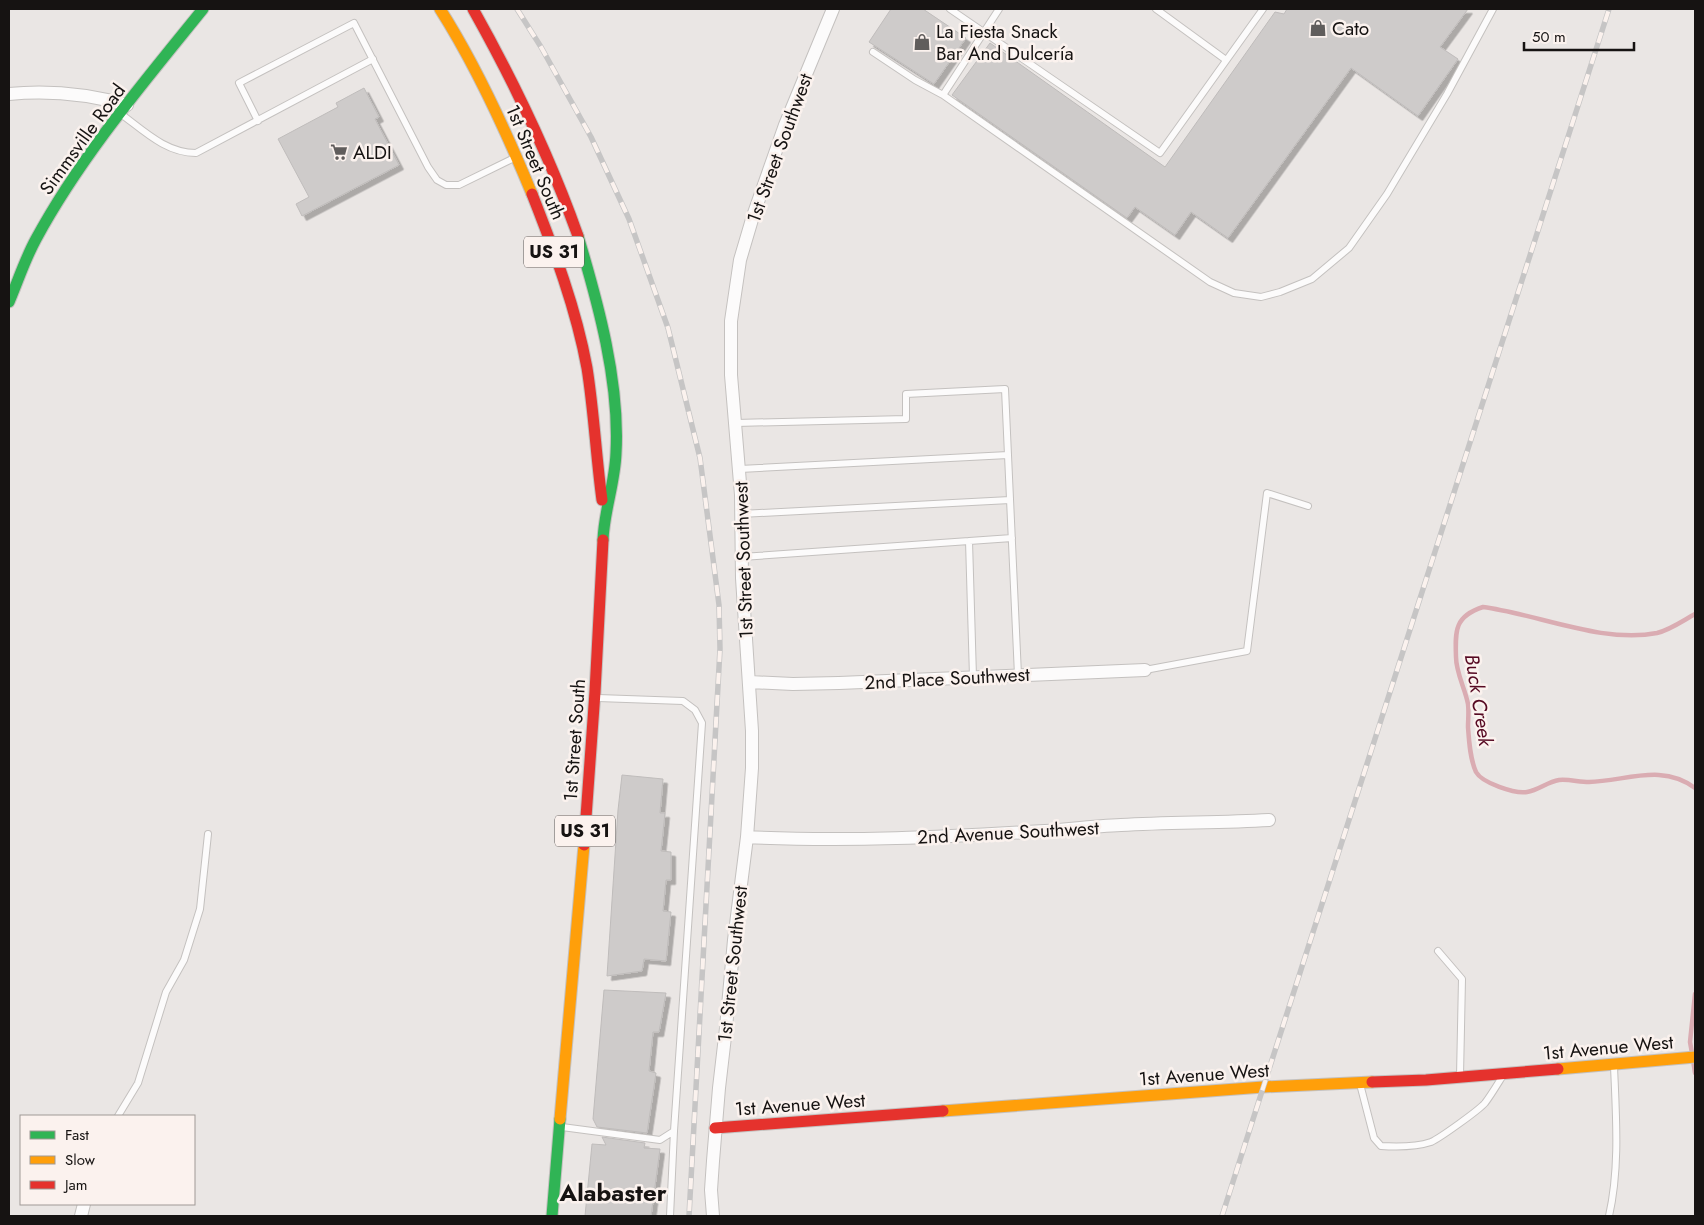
<svg xmlns="http://www.w3.org/2000/svg" width="1704" height="1225" font-family="Jost,sans-serif">
<defs>
<filter id="shadow"><feDropShadow dx="4.5" dy="4.5" stdDeviation="0" flood-color="#0004"/></filter>
</defs>
<rect width="100%" height="100%" fill="#eae6e4"/>
<g fill="none" stroke-linecap="round" stroke-linejoin="round">
<path stroke="#daacb2" stroke-width="4.5" d="M1695,614C1684,620 1670,630 1657,633C1603,644 1537,614 1483,607C1455,616 1455,630 1456,657C1456,673 1465,688 1468,704C1469,712 1468,720 1468,727C1469,741 1470,759 1476,772C1482,783 1515,794 1527,792C1539,790 1547,782 1559,780C1569,779 1579,782 1589,782C1626,781 1662,763 1695,788
M1692,1053L1690,1042L1695,994
M1693,1060L1695,1073"/>
</g>
<path fill="#cecbca" stroke="#bfbcbb" filter="url(#shadow)" d="M891,9H923L966,38L934,84L869,42Z
M1287,9H1468L1440,47L1458,59L1418,116L1351,68L1228,238L1191,212L1175,235L1135,207L1127,218L952,95L990,43L1165,167L1275,12L1284,14Z
M364,88L379,117L375,119L399,165L302,216L296,204L309,197L278,139L338,107L336,103Z
M622,775L663,779L660,813H665L661,851L671,852V880H666L663,911L671,912L666,961L644,959L642,971L607,976L618,810Z
M604,990L666,993L659,1032H653L649,1071L656,1073L647,1133L597,1127L593,1119Z
M602,1137L645,1143L644,1148L660,1149L651,1216H585L592,1144L606,1145Z"/>
<g fill="none" stroke-linecap="round" stroke-linejoin="round">
<g stroke="#c4c1bf" stroke-width="8">
<path id="lane" d="M950,9L1160,153L1263,9
M999,9L943,95L1210,282L1234,293L1261,297L1280,292L1312,279L1349,248L1387,194L1447,94L1493,9
M1156,9L1226,60
M873,52L915,80L943,95
M121,114C144,131 166,153 196,153L373,59
M258,121L239,83L354,23L428,167L437,180L446,185H459L512,159
M736,423L906,419V394L1005,389L1018,675
M740,469L1008,455
M741,514L1010,500
M969,541L973,677
M742,557L1012,538
M1145,670L1247,651L1267,493L1308,506
M1438,951L1462,979L1460,1076
M1360,1084L1374,1138L1381,1146C1397,1147 1416,1147 1431,1142C1440,1138 1479,1110 1485,1103C1491,1095 1497,1085 1502,1077
M118,1116L138,1083L166,992L184,960L200,909L208,834
M562,1127L660,1140L674,1131L702,723L695,710L683,701L598,698
M670,1216L674,1131
M1609,1216C1620,1167 1616,1116 1614,1066"/>
</g>
<g stroke="#c4c1bf" stroke-width="14">
<path id="street" d="M9,94C49,90 88,94 127,105
M750,682L793,684L839,683L1145,670
M747,837C846,842 946,837 1045,831C1071,829 1096,826 1121,825C1170,822 1219,823 1269,820
M81,1216L84,1204
M713,1216L711,1190L713,1161L719,1088L726,1028L734,940L747,837L752,768V731L742,578L741,495L731,375V321L740,260L753,216L785,125L833,9"/>
</g>
<g stroke="#c4c1bf" stroke-width="13">
<path id="fast" d="M578,236C598,303 620,382 616,453C615,483 604,511 603,540
M9,302C18,281 25,259 36,239C81,156 144,82 203,9
M552,1216L560,1119"/>
</g>
<g stroke="#c4c1bf" stroke-width="13">
<path id="slow" d="M440,9C477,67 506,131 532,194
M1558,1069L1695,1057
M943,1111L1263,1087L1372,1082
M560,1119L584,845"/>
</g>
<g stroke="#c4c1bf" stroke-width="13">
<path id="jam" d="M473,9C514,82 550,157 578,236
M532,194C554,250 576,308 587,368C594,412 596,456 602,500
M584,845L595,692L603,540
M1372,1082L1426,1080L1558,1069
M715,1128L943,1111"/>
</g>
<use href="#lane" stroke="#fcfbfb" stroke-width="6"/>
<use href="#street" stroke="#fcfbfb" stroke-width="12"/>
<use href="#fast" stroke="#30b455" stroke-width="11"/>
<use href="#slow" stroke="#ff9f0a" stroke-width="11"/>
<use href="#jam" stroke="#e5322d" stroke-width="11"/>
<g stroke="#c6c5c5" stroke-width="5.5">
<path id="rail" d="M517,9L541,47L591,137L629,219L668,328L700,458L719,605L720,649L689,1216
M1222,1216L1609,9"/>
</g>
<use href="#rail" stroke="#fbf2ee" stroke-width="4" stroke-dasharray="11" stroke-linecap="butt"/>
</g>
<defs>
<g id="shop-bare" transform="scale(1.35)"><path d="M-5-2.5h2.3a2.7 3.5 0 0 1 5.4 0H5L5.5 6h-11ZM-1.5-2.5h3a1.5 2.3 0 0 0-3 0Z" fill="#605d5c" stroke="#fbf2ee" stroke-width="2.5" paint-order="stroke"/></g>
<g id="supermarket-bare" transform="scale(1.35)"><path d="M-6-5.5h2.5l.6 2H6L4.5 2H-2.5L-4.4-4H-6ZM-1.5 3.2a1.3 1.3 0 1 0 .1 0ZM3 3.2a1.3 1.3 0 1 0 .1 0Z" fill="#605d5c" stroke="#fbf2ee" stroke-width="2.5" paint-order="stroke"/></g>
</defs>
<g fill-rule="evenodd">
<use href="#shop-bare" x="1318" y="28"/>
<use href="#shop-bare" x="922" y="42"/>
<use href="#supermarket-bare" x="339" y="152"/>
</g>
<g text-anchor="middle" stroke-width="5" stroke-linejoin="round" paint-order="stroke">
<g fill="#fbf2ee" stroke="#5b5654" stroke-width="1">
<rect x="524" y="236.5" width="60" height="31" rx="4"/>
<rect x="555" y="815.5" width="60" height="31" rx="4"/>
</g>
<g font-size="18" font-weight="bold" fill="#161312">
<text x="554" y="258">US 31</text>
<text x="585" y="837">US 31</text>
</g>
<g font-size="19" fill="#161312" stroke="#fbf2ee" text-anchor="start">
<text x="1332" y="35">Cato</text>
<text x="936" y="38">La Fiesta Snack<tspan x="936" dy="22">Bar And Dulcería</tspan></text>
<text x="353" y="159">ALDI</text>
</g>
<g font-size="19" fill="#161312" stroke="#fbf2ee">
<text transform="translate(82 139) rotate(-54)" y="7">Simmsville Road</text>
<text transform="translate(779 148) rotate(-70)" y="7">1st Street Southwest</text>
<text transform="translate(536 162) rotate(67)" y="7">1st Street South</text>
<text transform="translate(743 560) rotate(-92)" y="7">1st Street Southwest</text>
<text transform="translate(947 678) rotate(-3)" y="7">2nd Place Southwest</text>
<text transform="translate(574 740) rotate(-86)" y="7">1st Street South</text>
<text transform="translate(1008 832) rotate(-3)" y="7">2nd Avenue Southwest</text>
<text transform="translate(732 964) rotate(-84)" y="7">1st Street Southwest</text>
<text transform="translate(1608 1047) rotate(-5)" y="7">1st Avenue West</text>
<text transform="translate(1204 1074) rotate(-4)" y="7">1st Avenue West</text>
<text transform="translate(800 1104) rotate(-4)" y="7">1st Avenue West</text>
</g>
<g font-size="20" font-style="italic" fill="#560922" stroke="#fbf2ee">
<text transform="translate(1479 700) rotate(81)" y="7">Buck Creek</text>
</g>
<g font-size="24" font-weight="bold" fill="#161312" stroke="#fbf2ee">
<text x="613" y="1201">Alabaster</text>
</g>
</g>
<rect width="1704" height="1225" fill="none" stroke="#161312" stroke-width="20"/>
<rect x="20" y="1115" width="175" height="90" fill="#fbf2ee" stroke="#9f9996"/>
<rect x="30" y="1131" width="25" height="8" fill="#30b455" stroke="#9f9996"/>
<text x="65" y="1140" font-size="15" fill="#161312">Fast</text>
<rect x="30" y="1156" width="25" height="8" fill="#ff9f0a" stroke="#9f9996"/>
<text x="65" y="1165" font-size="15" fill="#161312">Slow</text>
<rect x="30" y="1181" width="25" height="8" fill="#e5322d" stroke="#9f9996"/>
<text x="65" y="1190" font-size="15" fill="#161312">Jam</text>
<path d="M1524 42v8h110v-8" fill="none" stroke="#161312" stroke-width="2.5"/>
<text x="1532" y="42" font-size="15" fill="#161312" stroke="#fbf2ee" stroke-width="4" paint-order="stroke">50 m</text>
</svg>
